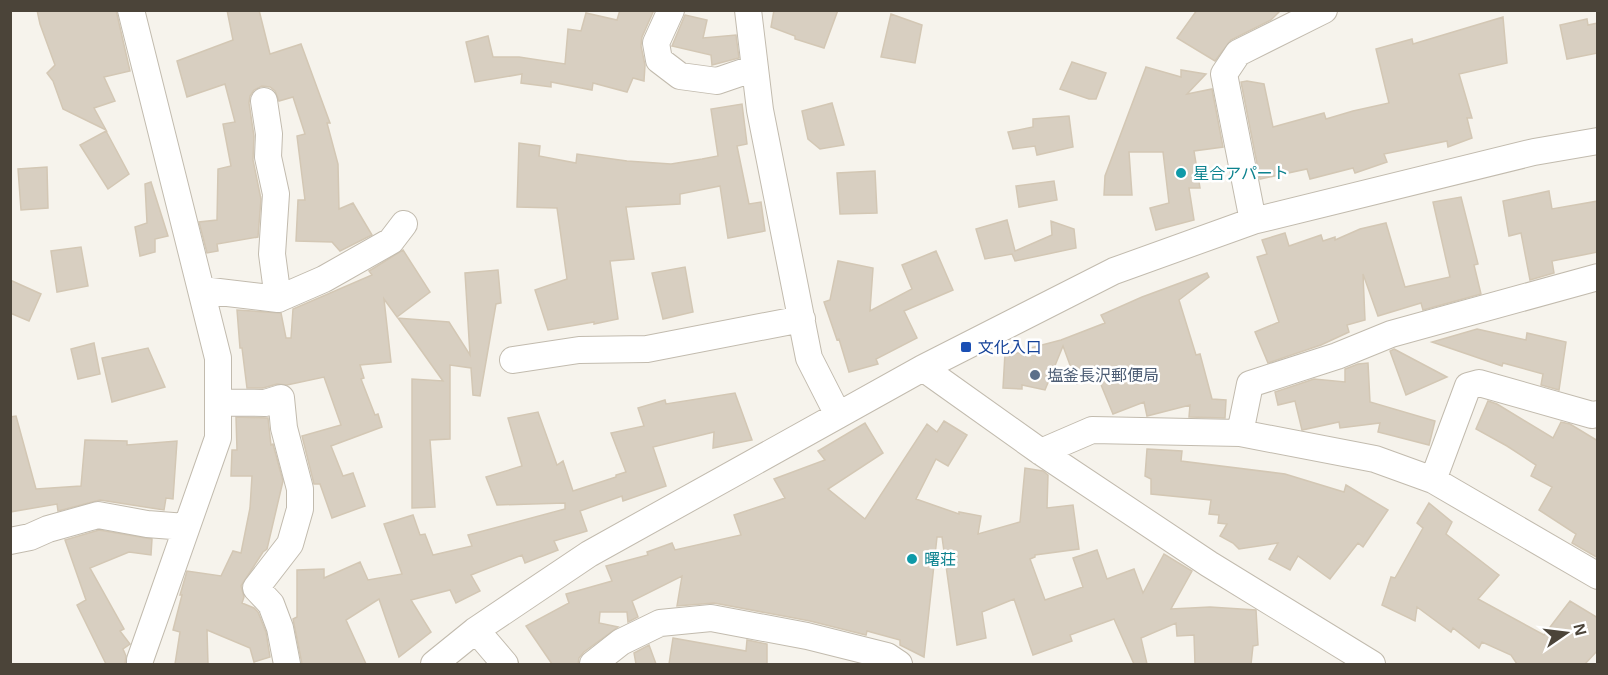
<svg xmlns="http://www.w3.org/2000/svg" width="1608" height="675" font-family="Helvetica,'Noto Sans JP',sans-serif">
<rect width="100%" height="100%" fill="#f6f3ec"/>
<path fill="#d8cfc1" stroke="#d3c7b4" stroke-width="1.5" d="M37,10H116L130,71L104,77L115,101L94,108L106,130L63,109L53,81L47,73L55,65L40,24Z
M227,10H259L270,54L301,44L330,123H327L338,164L339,209L353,203L372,235L340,251L332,242L296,241L298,200H305L297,136L305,134L293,97L279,101L275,91L270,87L262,86L254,90L250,96L249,103L254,136L253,160L261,199L258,237L217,244L218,251L207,253L199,222L217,220L218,169L231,166L223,124L235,122L225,84L187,97L177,61L233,40Z
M620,10H654L642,37L641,46L645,65L644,81L633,78L627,92L593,83L592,90L551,82V87L521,83L522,74L475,82L466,42L488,36L493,57H519L565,64L568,29L581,31L586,13L617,20Z
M774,10H838L824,48L795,39V36L771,27Z
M1197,10H1281L1271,20L1231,40L1215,61L1177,38Z
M891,14L922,25L915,63L881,57Z
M685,15L707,20L703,38L736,35L739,58L712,65L711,55L672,46Z
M1503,17L1507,63L1459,74L1472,118H1467L1472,138L1448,147L1447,141L1384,154L1387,162L1355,173L1353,168L1310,179L1307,169L1260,179L1241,82L1247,81L1264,84L1273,127L1324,113L1326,119L1353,111L1389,103L1376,49L1412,39L1413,44Z
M1587,19L1588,25L1598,23V53L1567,59L1560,25Z
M1072,62L1106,73L1096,99H1089L1060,89Z
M1146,67L1181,77V70L1206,74L1187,94L1212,89L1223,147L1194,151L1200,188H1189L1194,220L1156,230L1150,208L1169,203L1163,152H1129L1132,195H1104L1105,176Z
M832,103L844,145L820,149L808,139L802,111Z
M742,104L747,144L737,146L749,204L761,202L765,231L728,238L720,186L680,194V204L626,207L634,259L610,261L618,319L594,324V322L548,330L535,290L567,279L557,208L517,207L519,143L540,146L539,156L576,163L577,154L627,161L671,164L702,159L718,156L711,109Z
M1069,116L1073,147L1037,155L1035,146L1013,149L1008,132L1033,127V119Z
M106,131L129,174L108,189L80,145Z
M47,167L48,208L21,210L18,169Z
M875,171L877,213L840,214L837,173Z
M1054,181L1057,200L1019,207L1016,186Z
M151,182L168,236L155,239V252L140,256L135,227L147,223L145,184Z
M1549,191L1552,209L1598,201V252L1552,261L1554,273L1530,280L1521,233L1509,236L1503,201Z
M1461,197L1478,264L1474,265L1481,294L1423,310L1421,303L1378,316L1363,274L1365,320L1347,325L1349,332L1321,345L1268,363L1255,332L1279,322L1257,257L1267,254L1262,240L1285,233L1289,246L1321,235L1323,241L1335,237V240L1360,229L1386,223L1405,287L1450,277L1433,202Z
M1007,220L1015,251L1052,235L1051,221L1074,229L1076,248L1015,261L1012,254L985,259L976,229Z
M81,247L88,286L57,292L51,251Z
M403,250L430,292L397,317L384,299L391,362L360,365L364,378L361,379L375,415L378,414L382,427L331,446L343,476L353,473L365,506L332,518L320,484H314L302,436L341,425L324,377L287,385L277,384L263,388H247L242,348H240L237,310L281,313L286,338H291L293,309L372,275L369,271Z
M936,251L953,290L904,311L917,338L876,359L878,364L849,372L839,339L837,340L824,302L830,300L838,261L873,268L870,311L912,289L902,265Z
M685,267L693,312L663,319L652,273Z
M498,270L501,303L496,304L480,396L473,395L471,368L450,365V439L430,440L435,507L412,508V379L443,381L398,318L449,322L470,355L465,273Z
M1207,273L1209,277L1179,300L1196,355L1200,354L1212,399L1226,400L1225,418L1189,417L1190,405L1147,416L1144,402L1113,414L1097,375L1077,384L1063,346L1045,390L1022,385V389L1003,388L1005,353H1029L1030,348L1061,340L1105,323L1101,315L1142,297Z
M10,280L41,294L29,321L10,313Z
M1477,329L1526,340L1527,333L1566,342L1559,390L1541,385L1543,374L1503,363L1502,366L1432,342Z
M94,343L100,374L78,379L71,349Z
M148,348L165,387L112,402L102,358Z
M1394,349L1447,377L1406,395L1390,351Z
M1368,363L1370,402L1435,421L1429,445L1378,432L1380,423L1340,428L1339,422L1302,430L1295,401L1278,405L1275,392L1314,379L1345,382V369L1358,364Z
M735,393L752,440L713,448L714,432L653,447L666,486L623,501L622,496L580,511L587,531L554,541L558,550L525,563L522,555L471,575L480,591L456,603L450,590L411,600L431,632L399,657L379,599L346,620L366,664H302L293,619L297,617V570L324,569V578L360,562L368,580L402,574L384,524L413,515L420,535L425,534L433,555L472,546L468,535L565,509V503L497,505L486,477L522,466L508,418L538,412L557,465L563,461L573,491L616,477V475L626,472L611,433L644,426L638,408L665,400L666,404Z
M1488,401L1497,404L1553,438L1561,422L1570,424L1598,441V558L1572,543L1576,534L1539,510L1552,487L1531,476L1536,465L1507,446L1476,429Z
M16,416L36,489L81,486L85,440L127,441V445L177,441L173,499L166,498L164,510L100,500L58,511L57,504L10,512V417Z
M236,417L268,418L271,445L273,444L283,481L267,549L263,552L241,586L244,597L242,603L254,608L258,612L266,632L270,657L254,662L250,648L207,630L208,664H175L180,632L173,630L182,595H180L187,571L221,576L233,551L241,553L250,508L252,476H231L232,450H237Z
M944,421L967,435L948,466L936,459L916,499L959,514V512L981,516L978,534L1020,522L1025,468L1043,471L1048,475L1047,508L1073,505L1079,549L1035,555V557L1030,559L1045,600L1083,587L1073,558L1097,550L1107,579L1134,569L1143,593L1164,554L1192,571L1171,609L1210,607L1256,610L1258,645L1253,646L1251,664H1195L1194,635L1177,636L1176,623L1141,638L1147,664H1134L1114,619L1070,635L1072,641L1033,655L1014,599L982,612L986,638L957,645L942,537H937L924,657L900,645V640L867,631L866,635L810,621L714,603L677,606L682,576L632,601L638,617L628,622L627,612H600L599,623L618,627L584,652L579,658L578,664H552L526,626L569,603L566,594L612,581L606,566L648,555L647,552L672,543L675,550L741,535L734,515L785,498L774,479L825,460L818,451L865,423L883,453L828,489L865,519L927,424L937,432Z
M1147,449L1182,451L1181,461L1285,474L1344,492L1346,485L1388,510L1363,547L1358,543L1330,579L1298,556L1290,570L1269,559L1278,543L1239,549L1233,543L1220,536L1227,524L1218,523L1219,515L1209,514L1211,500L1151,494V479L1145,476Z
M1429,503L1452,522L1446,534L1499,575L1478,599L1544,635L1570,601L1598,618V650L1585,664H1517L1511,655L1482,642L1479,648L1453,628L1451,632L1417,607L1415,621L1382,605L1391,577L1395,578L1423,528L1417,523Z
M99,530L152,539L151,555L129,552L90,568L124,629L120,631L130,644L123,649L126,656L125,664H106L77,605L86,600L65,540Z
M673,638L746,651L747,640L767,644V664H669Z
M649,645L656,664H636L634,653Z"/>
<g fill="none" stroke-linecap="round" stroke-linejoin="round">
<g stroke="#c2bbae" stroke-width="28">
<path id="minor" d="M131,10L218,358V438L140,660V664
M671,10L656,43L659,60L680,76L717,81L755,68
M748,10L760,110L809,358L838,415
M264,101L269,134L268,157L276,194L272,254L278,299
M1253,221L1224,74L1238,53L1324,10
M202,290L278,299L324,279L391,241L404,224
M513,360L579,350L647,349L802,319
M923,368L1041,452L1209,564L1372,664
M218,402L265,403L281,398L284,428L300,489V509L290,544L256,588L271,604L280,628L287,664
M1240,433L1250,384L1337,356L1391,334L1598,277
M1041,452L1092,430L1240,433L1375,459L1433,480L1598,576
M1433,480L1468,386L1479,383L1592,415L1598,414
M10,541L30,537L48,529L98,515L147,524L186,527
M476,630L505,664
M434,664L476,630L589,554L923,368L1114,271L1253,221L1534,152L1598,141
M593,664L621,642L660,623L711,618L807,636L887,656L899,664"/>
</g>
<use href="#minor" stroke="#fff" stroke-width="26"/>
</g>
<g fill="#0f9aa8" stroke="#fff" stroke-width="2">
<circle cx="1181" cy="173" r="6"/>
<circle cx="912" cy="559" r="6"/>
</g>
<rect fill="#1a4fb4" stroke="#fff" stroke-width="2" x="960" y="341" width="12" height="12" rx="3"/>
<circle fill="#5c6f8a" stroke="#fff" stroke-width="2" cx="1035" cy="375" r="6"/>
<g text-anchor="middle" stroke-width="5" stroke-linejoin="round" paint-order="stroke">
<g font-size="16" fill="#0d838f" stroke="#fff" text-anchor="start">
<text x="1193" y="179">星合アパート</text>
<text x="924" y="565">曙荘</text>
</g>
<g font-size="16" fill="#164399" stroke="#fff" text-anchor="start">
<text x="978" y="353">文化入口</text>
</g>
<g font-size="16" fill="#4e5e75" stroke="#fff" text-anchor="start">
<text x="1047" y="381">塩釜長沢郵便局</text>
</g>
</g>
<rect width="1608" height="675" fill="none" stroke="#4b4439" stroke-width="24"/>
<g transform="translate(1566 633) rotate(76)" stroke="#ffffff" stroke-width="4.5" paint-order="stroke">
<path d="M0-4.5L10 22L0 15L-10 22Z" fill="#4b4439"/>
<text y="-9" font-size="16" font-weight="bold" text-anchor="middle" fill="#4b4439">N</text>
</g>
</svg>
